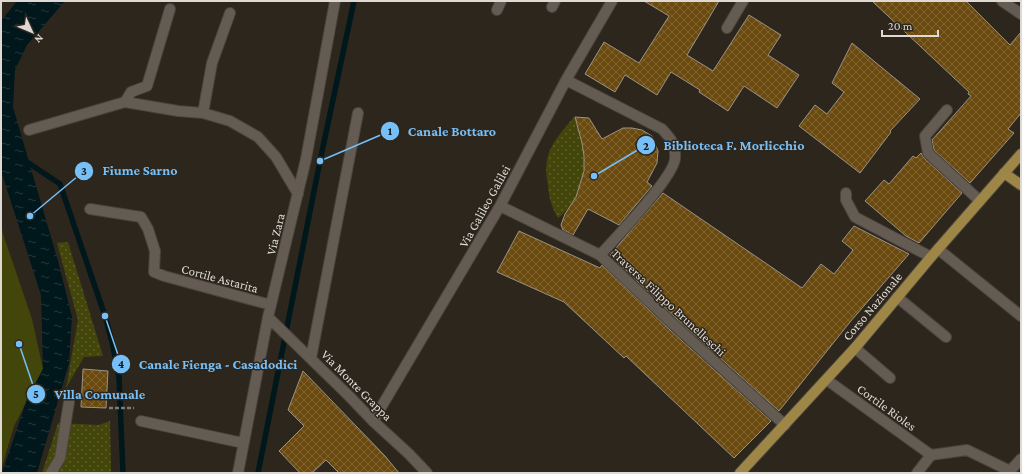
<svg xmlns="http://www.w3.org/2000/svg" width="1022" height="474" font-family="'Crimson Pro',serif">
<defs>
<pattern id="grass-dots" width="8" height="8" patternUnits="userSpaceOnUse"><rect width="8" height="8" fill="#43460a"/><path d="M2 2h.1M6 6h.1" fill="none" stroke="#5e602d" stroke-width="1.8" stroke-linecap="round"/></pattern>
<pattern id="water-ripples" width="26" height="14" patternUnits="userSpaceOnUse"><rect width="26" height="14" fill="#00171c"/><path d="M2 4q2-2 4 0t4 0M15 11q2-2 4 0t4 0" fill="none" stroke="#25383c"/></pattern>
<pattern id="building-cross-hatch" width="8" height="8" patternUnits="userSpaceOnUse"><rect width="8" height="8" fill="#6b4a0f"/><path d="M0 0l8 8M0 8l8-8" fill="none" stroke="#806431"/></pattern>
</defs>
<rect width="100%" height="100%" fill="#2d261d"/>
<path fill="url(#grass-dots)" d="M574,117C579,129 583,143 584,157C586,178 576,206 558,218C552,208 549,198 548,186C547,178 545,170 547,161C549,145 564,129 574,117Z
M68,242L103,356L84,357L66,388L78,320L57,243Z
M110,421L111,473H42L58,423L99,425Z"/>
<path fill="#43460a" d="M1,224L3,234L32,319L43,369L14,426L1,470Z"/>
<path fill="url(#water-ripples)" d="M17,1H65L27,45L15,70L13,107L58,261L72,317L69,363L37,473H2L27,399L43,369L41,295L1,171V21Z"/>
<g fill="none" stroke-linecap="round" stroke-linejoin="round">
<path stroke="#00171c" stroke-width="5.5" d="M24,160L60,184L105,316L112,342L119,377L123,473
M258,473L320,161L354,1"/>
</g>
<path fill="url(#building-cross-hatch)" stroke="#9a9286" d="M644,1H719L687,55L713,71L749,15L781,35L768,55L799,75L777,108L744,86L728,111L699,92L700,90L671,72L657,95L625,75L615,92L585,74L604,42L639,63L669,16Z
M872,1H966L1010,45L1021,32V113L1008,129L1014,133L970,183L934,150L932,140L971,96L968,94L969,92Z
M852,43L920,99L890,131L891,132L860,173L799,126L815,105L827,114L844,92L832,83Z
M575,117L589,118L602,139L623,128H632L642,130L652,136L658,151L657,163L647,182L652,186L619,225L588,209L573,235L563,230L561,225L565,214L576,197L584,171V156L582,143Z
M921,153L924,158L962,193L919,243L906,236L865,201L884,180L889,184L913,156L916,158Z
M663,193L802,288L821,264L834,274L853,250L842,241L854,226L909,254L850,322L779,411L678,320L610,255Z
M519,231L600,268L602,265L670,330L771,421L734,458L626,356L624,358L564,302L497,272Z
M83,369L108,371L106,408L81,407Z
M303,371L385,456L399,473H339L326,460L312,473H300L279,451L304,426L288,410Z"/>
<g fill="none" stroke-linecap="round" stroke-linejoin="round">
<g stroke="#49443c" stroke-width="12">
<path id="minor" d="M1002,1L1021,14
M552,7L555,1
M497,10L501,1
M727,28L743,1
M566,80L662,129C671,139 676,144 675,158C675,176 614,240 600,255
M125,102L131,92L147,86L170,9
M947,110L925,136L928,153L980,201
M203,113L212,63L230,13
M29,130L125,102L178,111L203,113L230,121L258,137L276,157L298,194
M846,193V200L855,217L931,257
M500,206L600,255L674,325L785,425
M90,209L141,217L148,229L155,251L154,272L164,276L271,305
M938,249L1021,316
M897,297L946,337
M268,317L349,396L373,421L409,454L427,473
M855,348L890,378
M311,358L358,113
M827,380L931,455L917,473
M141,421L243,443
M373,421L500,206L566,80L612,1
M931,455L967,450L1010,471L1021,459
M51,473L60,458L69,402
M238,473L268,317L306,159L335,1"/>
</g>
<g stroke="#49443c" stroke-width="12">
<path id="major" d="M1004,173L1021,185
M740,473L855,348L931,257L1021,154"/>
</g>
<path stroke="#807a72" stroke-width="2.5" stroke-dasharray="4 2" stroke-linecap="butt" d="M109,408H134"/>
<use href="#minor" stroke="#645c52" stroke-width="10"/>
<use href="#major" stroke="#9e8746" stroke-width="10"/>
</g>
<g text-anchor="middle" stroke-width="3" stroke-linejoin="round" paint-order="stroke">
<g font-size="13" fill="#ded9d3" stroke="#2d261d">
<text transform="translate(484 206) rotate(-61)" y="5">Via Galileo Galilei</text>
<text transform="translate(275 234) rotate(-76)" y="5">Via Zara</text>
<text transform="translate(220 278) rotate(15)" y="5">Cortile Astarita</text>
<text transform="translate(669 302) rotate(43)" y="5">Traversa Filippo Brunelleschi</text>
<text transform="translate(872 306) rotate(-50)" y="5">Corso Nazionale</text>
<text transform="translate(357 385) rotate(45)" y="5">Via Monte Grappa</text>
<text transform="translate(887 407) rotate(36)" y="5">Cortile Rioles</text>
</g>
</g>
<path fill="none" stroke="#77bff7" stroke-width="1.5" d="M320 161L390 131M594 176L646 145M30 216L84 171M105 316L121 364M19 344L36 394"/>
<g fill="#77bff7" stroke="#2d261d" stroke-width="1.5">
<circle cx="320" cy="161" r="4"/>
<circle cx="594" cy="176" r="4"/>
<circle cx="30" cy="216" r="4"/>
<circle cx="105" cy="316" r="4"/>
<circle cx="19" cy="344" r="4"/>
<circle cx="390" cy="131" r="10"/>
<circle cx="646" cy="145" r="10"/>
<circle cx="84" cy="171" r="10"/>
<circle cx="121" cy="364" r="10"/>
<circle cx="36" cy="394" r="10"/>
</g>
<g font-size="12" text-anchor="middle" font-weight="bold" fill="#111">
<text x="390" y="135">1</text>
<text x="646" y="150">2</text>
<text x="84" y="175">3</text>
<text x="121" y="368">4</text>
<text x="36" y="398">5</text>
</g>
<g font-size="14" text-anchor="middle" font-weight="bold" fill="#77bff7" stroke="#2d261d" stroke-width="3" stroke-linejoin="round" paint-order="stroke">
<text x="452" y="136">Canale Bottaro</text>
<text x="734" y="150">Biblioteca F. Morlicchio</text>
<text x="140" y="175">Fiume Sarno</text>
<text x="218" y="369">Canale Fienga - Casadodici</text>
<text x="100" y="399">Villa Comunale</text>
</g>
<rect width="1022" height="474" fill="none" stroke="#ded9d3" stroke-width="4"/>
<g transform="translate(32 32) rotate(134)" stroke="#2d261d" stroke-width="3" paint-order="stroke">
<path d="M0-3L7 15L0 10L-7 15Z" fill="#ded9d3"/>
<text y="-6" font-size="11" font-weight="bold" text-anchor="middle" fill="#ded9d3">N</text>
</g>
<path d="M882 30v6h56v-6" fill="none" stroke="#ded9d3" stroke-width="2"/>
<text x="888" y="30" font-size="12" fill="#ded9d3" stroke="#2d261d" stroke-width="3" paint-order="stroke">20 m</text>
</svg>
